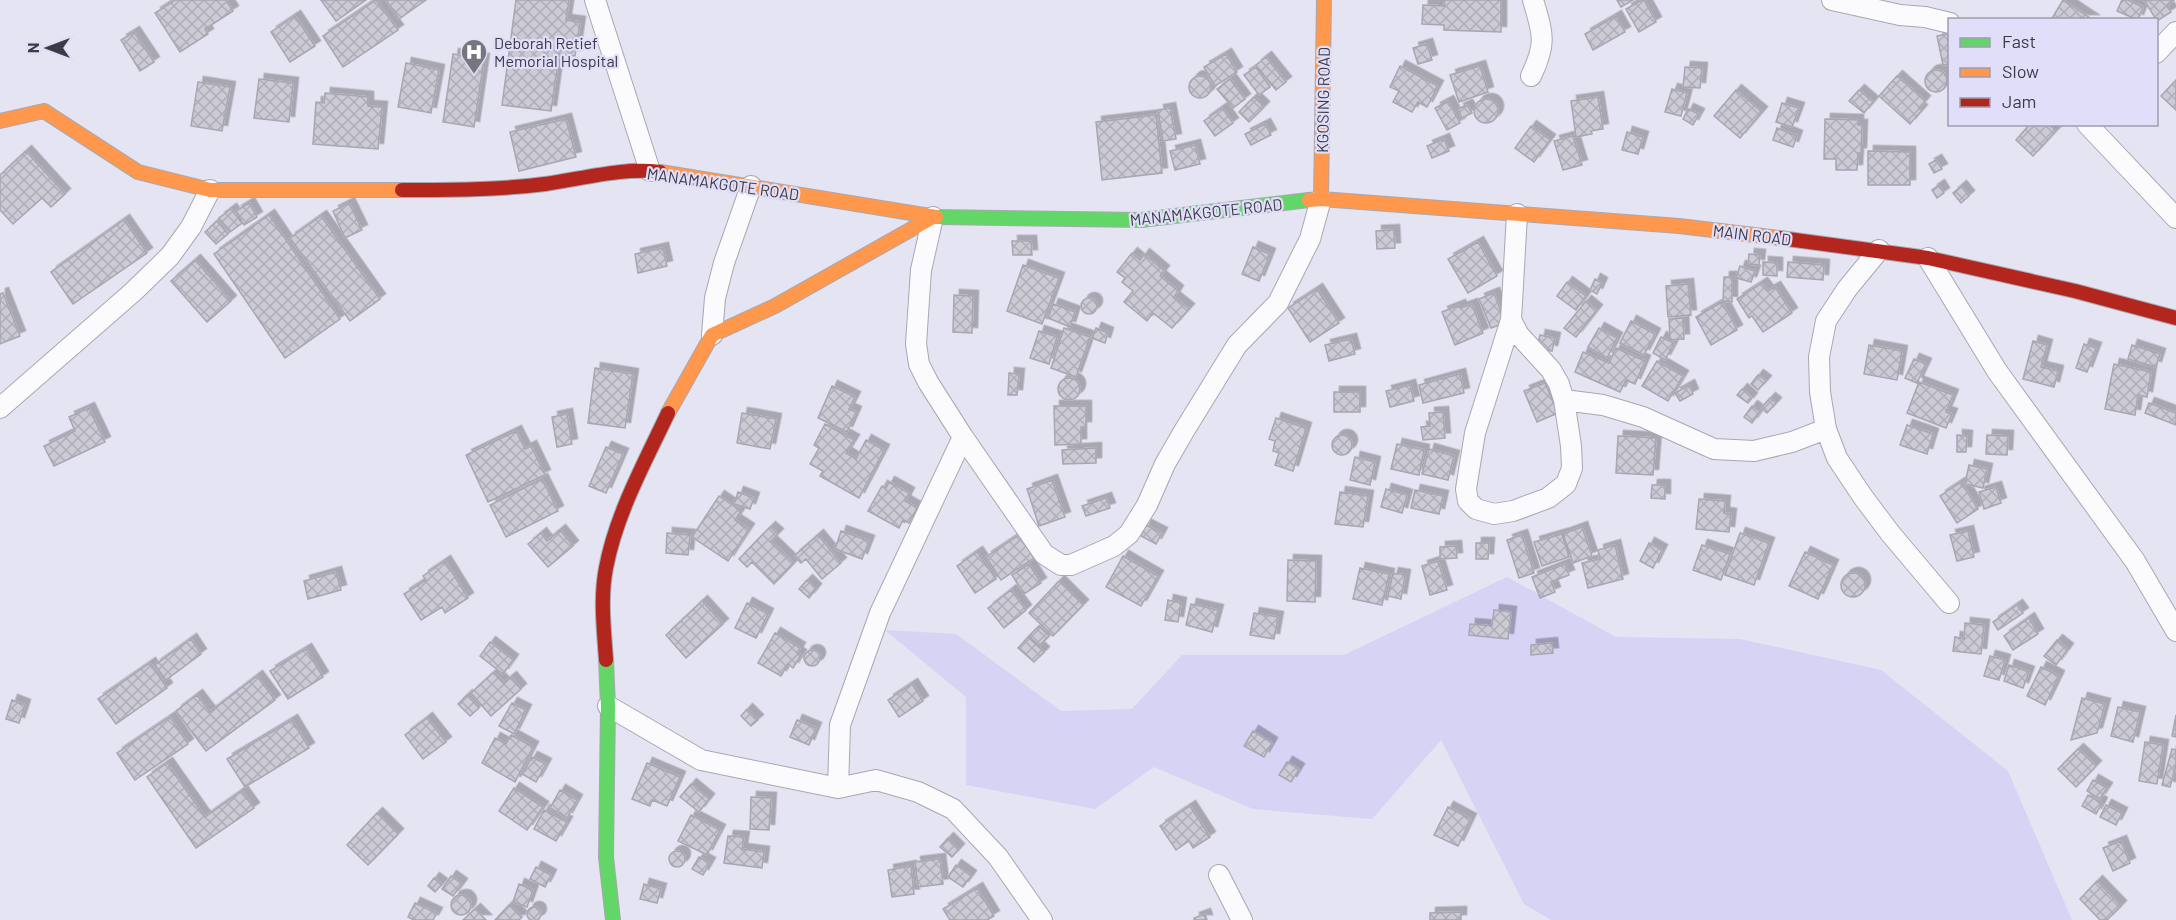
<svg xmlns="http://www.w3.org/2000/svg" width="2176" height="920" font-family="Barlow,sans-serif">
<defs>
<pattern id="building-cross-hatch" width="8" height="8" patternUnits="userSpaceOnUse" patternTransform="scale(1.5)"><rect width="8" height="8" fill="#cbcad5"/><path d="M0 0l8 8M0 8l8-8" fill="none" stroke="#afaeb8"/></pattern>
<filter id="shadow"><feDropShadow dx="5.5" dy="-5.5" stdDeviation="0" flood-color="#0004"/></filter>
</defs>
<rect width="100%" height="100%" fill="#e5e4f2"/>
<path fill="#d6d3f4" d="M1507,577L1616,637L1740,639L1881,670L2008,771L2072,920H1551L1524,904L1441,740L1372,819L1253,809L1154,767L1095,809L966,785V697L885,630L956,634L1061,711L1132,709L1182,655H1344Z"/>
<path fill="url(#building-cross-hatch)" stroke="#a7a6b1" stroke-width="1.5" filter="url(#shadow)" d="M175,0H226L233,11L205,29L208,34L180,52L155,13Z
M321,0H366L336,21Z
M376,0L398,30L343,67L323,36Z
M386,0H426L399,19Z
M516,0H569L566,20L580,22L575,56L559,54L551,111L502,105Z
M1445,0H1501V32L1444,30V25L1422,24L1423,5L1444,6Z
M1617,0H1633L1621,7Z
M1642,0H1644L1656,22L1639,32L1626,9Z
M2063,0L2093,20H2051Z
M2122,0H2128L2143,7L2138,20L2117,11Z
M2144,0H2174L2167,5L2171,12L2157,21Z
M295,16L315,46L290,62L271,32Z
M1616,16L1625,32L1593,50L1585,34Z
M134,32L154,62L140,71L121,40Z
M1950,33V64L1943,65L1937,36Z
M1427,44L1432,60L1418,64L1413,48Z
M453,54L484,59L474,127L443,122Z
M1226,54L1237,72L1215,86L1204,67Z
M1266,57L1286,82L1276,90L1256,65Z
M406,63L439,70L431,113L398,107Z
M1400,66L1438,86L1427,107L1418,102L1412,112L1393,102L1399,91L1390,87Z
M1480,66L1488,92L1459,102L1450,75Z
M1256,67L1270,87L1259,95L1244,75Z
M1685,67L1702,68L1700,88L1683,87Z
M1925 81a11 11 0 1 1 22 0a11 11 0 1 1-22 0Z
M1189 87a11 11 0 1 1 22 0a11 11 0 1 1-22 0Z
M1897,76L1925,101L1919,108L1922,110L1910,124L1879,96Z
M259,79L293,83L289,122L254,118Z
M1230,79L1245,99L1233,108L1217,89Z
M2176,80V110L2161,96Z
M198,82L230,87L222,131L191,126Z
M1672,89L1687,93L1681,116L1665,112Z
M1736,90L1762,112L1740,138L1714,116Z
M1859,90L1873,102L1864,113L1849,101Z
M325,93L368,97V106L382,107L378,149L313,144L316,102L324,103Z
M1254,97L1264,107L1249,122L1239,112Z
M1598,97L1603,129L1591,131L1592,134L1576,137L1571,101Z
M1474 111a12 12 0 1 1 24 0a12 12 0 1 1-24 0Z
M1448,101L1460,123L1447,130L1435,108Z
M1782,103L1799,108L1792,127L1776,122Z
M1467,105L1472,113L1462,118L1458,109Z
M1170,108L1176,139L1163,141L1158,110Z
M1222,108L1233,123L1215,136L1204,121Z
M1688,109L1699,114L1693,125L1683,119Z
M1156,115L1162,173L1102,180L1096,122Z
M566,119L576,157L519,171L510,132Z
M1825,119L1858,120V125H1862L1861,153H1858L1857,170H1836V159H1824Z
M1265,124L1271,135L1251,145L1245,134Z
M2030,124H2049L2056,131L2033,156L2016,140Z
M1531,126L1550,140L1534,162L1515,148Z
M1777,128L1797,136L1793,147L1773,140Z
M1627,132L1643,137L1638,154L1622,150Z
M1573,136L1582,165L1563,170L1554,141Z
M1444,139L1449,151L1432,158L1427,146Z
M1195,145L1200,164L1175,170L1170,151Z
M26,151L65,194L51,207L42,198L13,224L0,210V175Z
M1868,151L1910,152V185H1868Z
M1936,160L1942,169L1934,173L1929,164Z
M1939,185L1944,193L1937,198L1932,190Z
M1961,186L1969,196L1961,203L1953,193Z
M249,203L257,217L244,225L236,211Z
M349,203L362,230L345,238L333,211Z
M231,209L242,223L230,232L219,218Z
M269,215L340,319L285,358L214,254Z
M321,216L380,299L350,321L290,238Z
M124,220L147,253L73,304L51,272Z
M217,221L228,234L216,244L205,232Z
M1394,230L1395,248L1377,249L1376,231Z
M1012,241H1031L1032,255H1013Z
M1478,242L1497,276L1468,293L1448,259Z
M1253,247L1270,254L1259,281L1242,274Z
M663,248L667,266L638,273L635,254Z
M1132,253L1140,260L1144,254L1164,271L1160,276L1178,291L1174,297L1189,309L1172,328L1153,313L1147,321L1124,302L1133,291L1122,282L1125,278L1117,272Z
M1749,254L1760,255L1759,265L1748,264Z
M195,260L231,301L207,322L171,281Z
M1763,262L1777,263V276L1763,275Z
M1788,262L1824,265L1823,280L1787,277Z
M1023,265L1059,278L1042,324L1007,311Z
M1740,266L1755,271L1751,282L1736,278Z
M1724,277H1732V302L1723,301Z
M1595,279L1602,283L1597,294L1590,290Z
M1567,282L1586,296L1576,310L1557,296Z
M1762,283L1768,291L1775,287L1792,313L1763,332L1752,316L1749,318L1737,299Z
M1688,284L1691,315L1668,317L1666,286Z
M1317,289L1339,323L1310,342L1288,308Z
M3,293L20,336L0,344V294Z
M1494,293L1505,323L1491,328L1479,299Z
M954,295L973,296L972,333L953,332Z
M1081 306a8 8 0 1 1 16 0a8 8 0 1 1-16 0Z
M1586,301L1597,310L1576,337L1564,328Z
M1722,302L1737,330L1711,345L1696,317Z
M1053,304L1075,312L1070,327L1048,318Z
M1472,304L1483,333L1455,345L1442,312L1460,305L1461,308Z
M1683,318L1684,339L1670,340L1669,319Z
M1631,321L1655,334L1644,355L1620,343Z
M1064,328L1090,337L1076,377L1051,368Z
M1096,328L1108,333L1105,343L1092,338Z
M1599,328L1617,338L1607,358L1588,347Z
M1039,331L1057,337L1049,364L1030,358Z
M1540,335L1555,338L1552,351L1537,348Z
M1661,337L1674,343L1665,360L1653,353Z
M1351,339L1355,354L1329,361L1325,345Z
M2033,341L2047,345L2041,367L2058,371L2054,387L2023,379Z
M2084,344L2096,348L2087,372L2076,368Z
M1869,345L1902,351L1897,380L1864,374Z
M2132,345L2160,354L2156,367L2128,359Z
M1616,348L1645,361L1635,384L1626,380L1620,392L1575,372L1583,352L1609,363Z
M1914,359L1926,364L1917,383L1905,378Z
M1657,361L1683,376L1668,401L1642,386Z
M2114,364L2151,372L2147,397L2138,395L2135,415L2105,409Z
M595,368L633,374L625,428L588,423Z
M1009,373L1019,374L1017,395H1008Z
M1460,374L1464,393L1423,403L1419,385Z
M1758,375L1766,381L1758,390L1751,384Z
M1058 389a11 11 0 1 1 22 0a11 11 0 1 1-22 0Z
M1919,382L1953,395L1946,412L1952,414L1946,428L1907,413Z
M1545,383L1558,413L1537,422L1524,391Z
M1410,385L1414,401L1390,407L1386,391Z
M1689,385L1693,394L1680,401L1675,393Z
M832,386L855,397L849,409L856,412L847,432L818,418Z
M1742,389L1752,398L1748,403L1737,395Z
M1334,392H1360V412H1334Z
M1770,398L1776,403L1767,413L1761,408Z
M2149,403L2176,413V425L2145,413Z
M1054,406H1086V427H1081V444L1055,445Z
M1752,406L1760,412L1752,423L1744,417Z
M89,408L105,442L54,466L44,446L75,431L69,417Z
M1443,412L1445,438L1423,440L1421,427L1430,426L1429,413Z
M742,413L776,419L770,449L737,443Z
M567,414L572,444L557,447L552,417Z
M1276,418L1306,428L1293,471L1275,465L1279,453L1273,451L1275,441L1269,439Z
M825,424L854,440L846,453L856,459L866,440L884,450L859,498L820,476L823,471L810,464L819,448L814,445Z
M1907,425L1933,434L1927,454L1900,445Z
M516,431L525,449L531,446L545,475L488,502L466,455Z
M1957,435L1967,436L1966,452H1957Z
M1987,435L2008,436L2007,455L1986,454Z
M1332 445a10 10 0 1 1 20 0a10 10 0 1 1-20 0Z
M1618,436L1656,438L1653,475L1616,473Z
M1397,444L1424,450L1419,475L1391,469Z
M606,447L623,454L606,493L589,486Z
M1096,448V463L1063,464L1062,450Z
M1429,449L1454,456L1448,480L1422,474Z
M1355,457L1375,462L1370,485L1350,480Z
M1969,465L1987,469L1983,488L1965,484Z
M542,479L558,511L506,537L490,505Z
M1052,480L1065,517L1039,526L1027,489Z
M889,482L909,493L905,501L917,508L909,523L903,520L899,528L868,511L882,486L886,488Z
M1961,482L1978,509L1957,523L1940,496Z
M1652,485H1665V499L1651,498Z
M1996,487L2001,503L1984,509L1979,492Z
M1386,489L1407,495L1402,513L1381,507Z
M1415,490L1443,496L1439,514L1411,508Z
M738,492L754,498L750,509L734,504Z
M1340,492L1368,496L1363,527L1335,524Z
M719,496L741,511L735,520L749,529L728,561L692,537Z
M1106,498L1110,508L1086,516L1082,506Z
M1699,499L1725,501L1724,513L1731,514L1729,532L1696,529Z
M1146,525L1162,533L1156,544L1141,536Z
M770,527L778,534L771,541L794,563L774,584L752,562L747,567L739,559Z
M1582,527L1592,556L1573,563L1563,534Z
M560,530L573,546L548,567L528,544L541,533L547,541Z
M841,531L869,541L862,559L835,549Z
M1968,531L1974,557L1957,561L1950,535Z
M667,533L690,535L688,555L666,553Z
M1740,533L1769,543L1754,585L1725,575Z
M1562,534L1569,557L1542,566L1534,542Z
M818,535L841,563L822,579L806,559L801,563L794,556Z
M1019,535L1034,558L1001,580L986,557Z
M1522,535L1534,573L1519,578L1507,540Z
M1476,543H1489L1488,559H1476Z
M1649,543L1662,550L1653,568L1640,561Z
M1615,545L1623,579L1588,588L1582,563L1600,559L1598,550Z
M1702,545L1730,554L1721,580L1693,570Z
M1456,546L1457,558L1440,559V547Z
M977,552L996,579L975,593L957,566Z
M1805,552L1833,565L1818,599L1789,586Z
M1123,556L1158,576L1141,606L1106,587Z
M1288,560L1316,561L1315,602L1287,601Z
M445,561L468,598L445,613L442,607L421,620L404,594L426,580L423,576Z
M1438,561L1447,590L1430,595L1422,566Z
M1029,564L1041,583L1024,594L1012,575Z
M1565,564L1569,575L1551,582L1555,592L1540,598L1532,577Z
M1360,568L1389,574L1382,605L1353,599Z
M336,572L341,590L308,599L304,581Z
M1393,573L1405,575L1401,599L1388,596Z
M1841 585a12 12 0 1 1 24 0a12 12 0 1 1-24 0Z
M807,580L816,589L809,598L799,589Z
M1059,581L1083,605L1053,636L1029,613Z
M1011,590L1026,610L1004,628L988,608Z
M1168,600L1181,603L1178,622L1165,620Z
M702,601L723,624L686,658L666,635Z
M747,603L768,614L756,638L735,628Z
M1191,604L1218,610L1212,632L1186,625Z
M2017,605L2023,613L1998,630L1993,622Z
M1494,610L1511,612L1508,639L1469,635L1470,624L1492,626Z
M1254,613L1278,617L1274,639L1250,635Z
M2029,618L2038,634L2013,650L2004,636Z
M1965,623L1984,625L1981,654L1953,651L1955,637L1964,639Z
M1039,626L1049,636L1039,646L1029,636Z
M775,633L800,648L797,653L801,655L793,668L788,664L781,676L758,663Z
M1028,637L1044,652L1034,662L1018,648Z
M191,639L201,654L166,680L155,665Z
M2057,640L2068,649L2056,665L2044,656Z
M490,642L513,660L503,674L480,656Z
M1552,643L1553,653L1531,655V645Z
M306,649L323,677L288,699L270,671Z
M804 658a8 8 0 1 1 16 0a8 8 0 1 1-16 0Z
M1990,656L2005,660L1999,680L1984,676Z
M150,663L167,688L116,724L98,699Z
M2009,665L2029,672L2023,688L2004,681Z
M2041,667L2059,676L2045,705L2027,696Z
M494,672L504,683L511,677L521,689L491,716L471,693Z
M257,676L275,700L206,751L176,711L197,695L210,712Z
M912,684L923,701L899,717L888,700Z
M467,695L479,708L470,716L458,704Z
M2082,698L2105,704L2097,733L2071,740Z
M12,700L25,705L19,723L6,719Z
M512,703L526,710L514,734L499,726Z
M2118,707L2140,712L2133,742L2111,736Z
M747,709L758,720L751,726L741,716Z
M2176,715V737L2172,736Z
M170,717L188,744L135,780L117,753Z
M427,718L446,742L423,759L405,735Z
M292,720L309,748L245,787L227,759Z
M797,720L816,728L809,745L790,737Z
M1253,731L1272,743L1264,757L1244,746Z
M511,735L533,747L515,782L482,763L495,738L506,744Z
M2145,742L2163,745L2157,784L2139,781Z
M2078,749L2096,766L2076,787L2058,769Z
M2172,749L2176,750V765L2170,787L2162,785Z
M532,757L546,764L536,782L522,774Z
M1287,762L1299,769L1291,782L1279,775Z
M167,763L205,817L242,791L254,808L196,848L147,777Z
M647,763L680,777L667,806L652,800L650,806L632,799Z
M2093,780L2107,788L2100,799L2087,791Z
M691,784L709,799L699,812L680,797Z
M514,788L543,807L527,830L499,811Z
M560,790L577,800L567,818L550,808Z
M2088,795L2102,803L2096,814L2082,806Z
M751,797L771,798L769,830L750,829Z
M2106,805L2122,813L2116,825L2100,817Z
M1190,806L1210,837L1193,848L1189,841L1176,850L1160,826Z
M1448,807L1471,819L1458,846L1434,835Z
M544,810L567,822L556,841L534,829Z
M377,813L398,834L368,865L347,845Z
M691,815L720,830L707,855L678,841Z
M728,836L744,837L742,849L764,852L762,868L724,863Z
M948,838L959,849L952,857L940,847Z
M2121,841L2130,863L2113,871L2103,848Z
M669 859a8 8 0 1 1 16 0a8 8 0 1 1-16 0Z
M699,857L710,863L703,875L692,869Z
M940,859L943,884L918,887L915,862Z
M956,865L971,876L963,887L948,877Z
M911,866L914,894L892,897L888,870Z
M536,867L551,875L545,887L530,879Z
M451,876L462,884L453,896L442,889Z
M434,878L442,884L435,892L428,886Z
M2097,881L2121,906L2107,920H2100L2080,899Z
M519,884L533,890L527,907L513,902Z
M644,884L661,889L657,903L640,899Z
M977,888L994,916L987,920H950L943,909Z
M451 905a10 10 0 1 1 20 0a10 10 0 1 1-20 0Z
M415,903L437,913L433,920H414L408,917Z
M509,905L522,917L519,920H495Z
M527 914a7 7 0 1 1 14 0a7 7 0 1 1-14 0Z
M475,909L486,920H463Z
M1461,912V920H1430V913Z
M1205,914L1207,920H1194V918Z"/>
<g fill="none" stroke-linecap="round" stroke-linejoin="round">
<g stroke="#a8a8b3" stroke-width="22">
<path id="street" d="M595,0L650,171
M1832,0L1900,15L1925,17L1950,23
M2156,53L2176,32
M1531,76C1547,43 1543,34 1533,0
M2087,124L2176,218
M1879,250L1847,289L1826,321L1819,357L1820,392L1826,429L1837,458L1863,497L1890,533L1949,603
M1928,258L1997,371L2135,561L2176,631
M1511,320L1519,335L1551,370L1559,384L1564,400L1571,446L1572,468L1566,484L1548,498L1513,511L1494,514L1476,509L1468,501L1466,489L1475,433L1511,320L1517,214
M712,335L715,298L724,263L751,186
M1564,400L1603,405L1643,417L1714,449L1754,451L1792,442L1826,429
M0,408L133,292L170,256L191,227L210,190
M963,437L1044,554L1061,565H1071L1114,546L1129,534L1147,505L1165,464L1184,431L1237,345L1278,303L1310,239L1321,199
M608,706L701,760L838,788L876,780L918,792L953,809L998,857L1042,920
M838,788L840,725L880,613L963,437L928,382L919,364L916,344L921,270L933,217
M1219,875L1242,920"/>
</g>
<g stroke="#a8a8b3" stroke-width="16">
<path id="fast" d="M936,217L1141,220L1309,200
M606,660L608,706L606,857L613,920"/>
</g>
<g stroke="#a8a8b3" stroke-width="16">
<path id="slow" d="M0,121L44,111L138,172L210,190H402
M660,172L936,217
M1321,199L1324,0
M1309,200L1321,199L1679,226L1780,238
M668,413L712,335L775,306L933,217"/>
</g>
<g stroke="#a8a8b3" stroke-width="16">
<path id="jam" d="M402,190C450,190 498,190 545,184C582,179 623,167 660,172
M1780,238L1928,258L2075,291L2176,318
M606,660C604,630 600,598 606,568C616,514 645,462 668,413"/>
</g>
<use href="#street" stroke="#fbfbfd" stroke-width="20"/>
<use href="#fast" stroke="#63d668" stroke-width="14"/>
<use href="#slow" stroke="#ff974d" stroke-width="14"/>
<use href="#jam" stroke="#b3261e" stroke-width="14"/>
</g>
<defs>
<g id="hospital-pin" transform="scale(1.35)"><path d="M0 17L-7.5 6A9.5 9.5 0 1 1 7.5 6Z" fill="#767682" stroke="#e0def8"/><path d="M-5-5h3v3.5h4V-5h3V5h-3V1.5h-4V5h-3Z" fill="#fff"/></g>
</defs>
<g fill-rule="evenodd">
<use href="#hospital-pin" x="474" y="52"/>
</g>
<g text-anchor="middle" stroke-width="4.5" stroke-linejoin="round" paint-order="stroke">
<g font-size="16" fill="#3b3a45" stroke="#e0def8" text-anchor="start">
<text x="494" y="49">Deborah Retief<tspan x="494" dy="18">Memorial Hospital</tspan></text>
</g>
<g font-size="16" fill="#3b3a45" stroke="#e0def8">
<text transform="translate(1323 100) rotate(-89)" y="6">KGOSING ROAD</text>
<text transform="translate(723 184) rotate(8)" y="6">MANAMAKGOTE ROAD</text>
<text transform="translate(1206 212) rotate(-6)" y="6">MANAMAKGOTE ROAD</text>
<text transform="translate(1752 235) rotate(7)" y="6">MAIN ROAD</text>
</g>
</g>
<rect x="1948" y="18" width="210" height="108" fill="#e0def8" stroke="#9e9cb0" stroke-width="1.5"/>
<rect x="1960" y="38" width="30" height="9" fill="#63d668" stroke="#9e9cb0" stroke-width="1.5"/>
<text x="2002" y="48" font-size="18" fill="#3b3a45">Fast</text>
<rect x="1960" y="68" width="30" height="9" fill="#ff974d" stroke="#9e9cb0" stroke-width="1.5"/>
<text x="2002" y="78" font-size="18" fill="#3b3a45">Slow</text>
<rect x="1960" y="98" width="30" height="9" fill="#b3261e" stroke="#9e9cb0" stroke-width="1.5"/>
<text x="2002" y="108" font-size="18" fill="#3b3a45">Jam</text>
<g transform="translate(48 48) rotate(270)" stroke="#e0def8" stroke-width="4.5" paint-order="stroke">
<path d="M0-4.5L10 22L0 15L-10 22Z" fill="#3b3a45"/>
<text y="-9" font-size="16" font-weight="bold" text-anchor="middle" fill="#3b3a45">N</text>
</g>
</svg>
